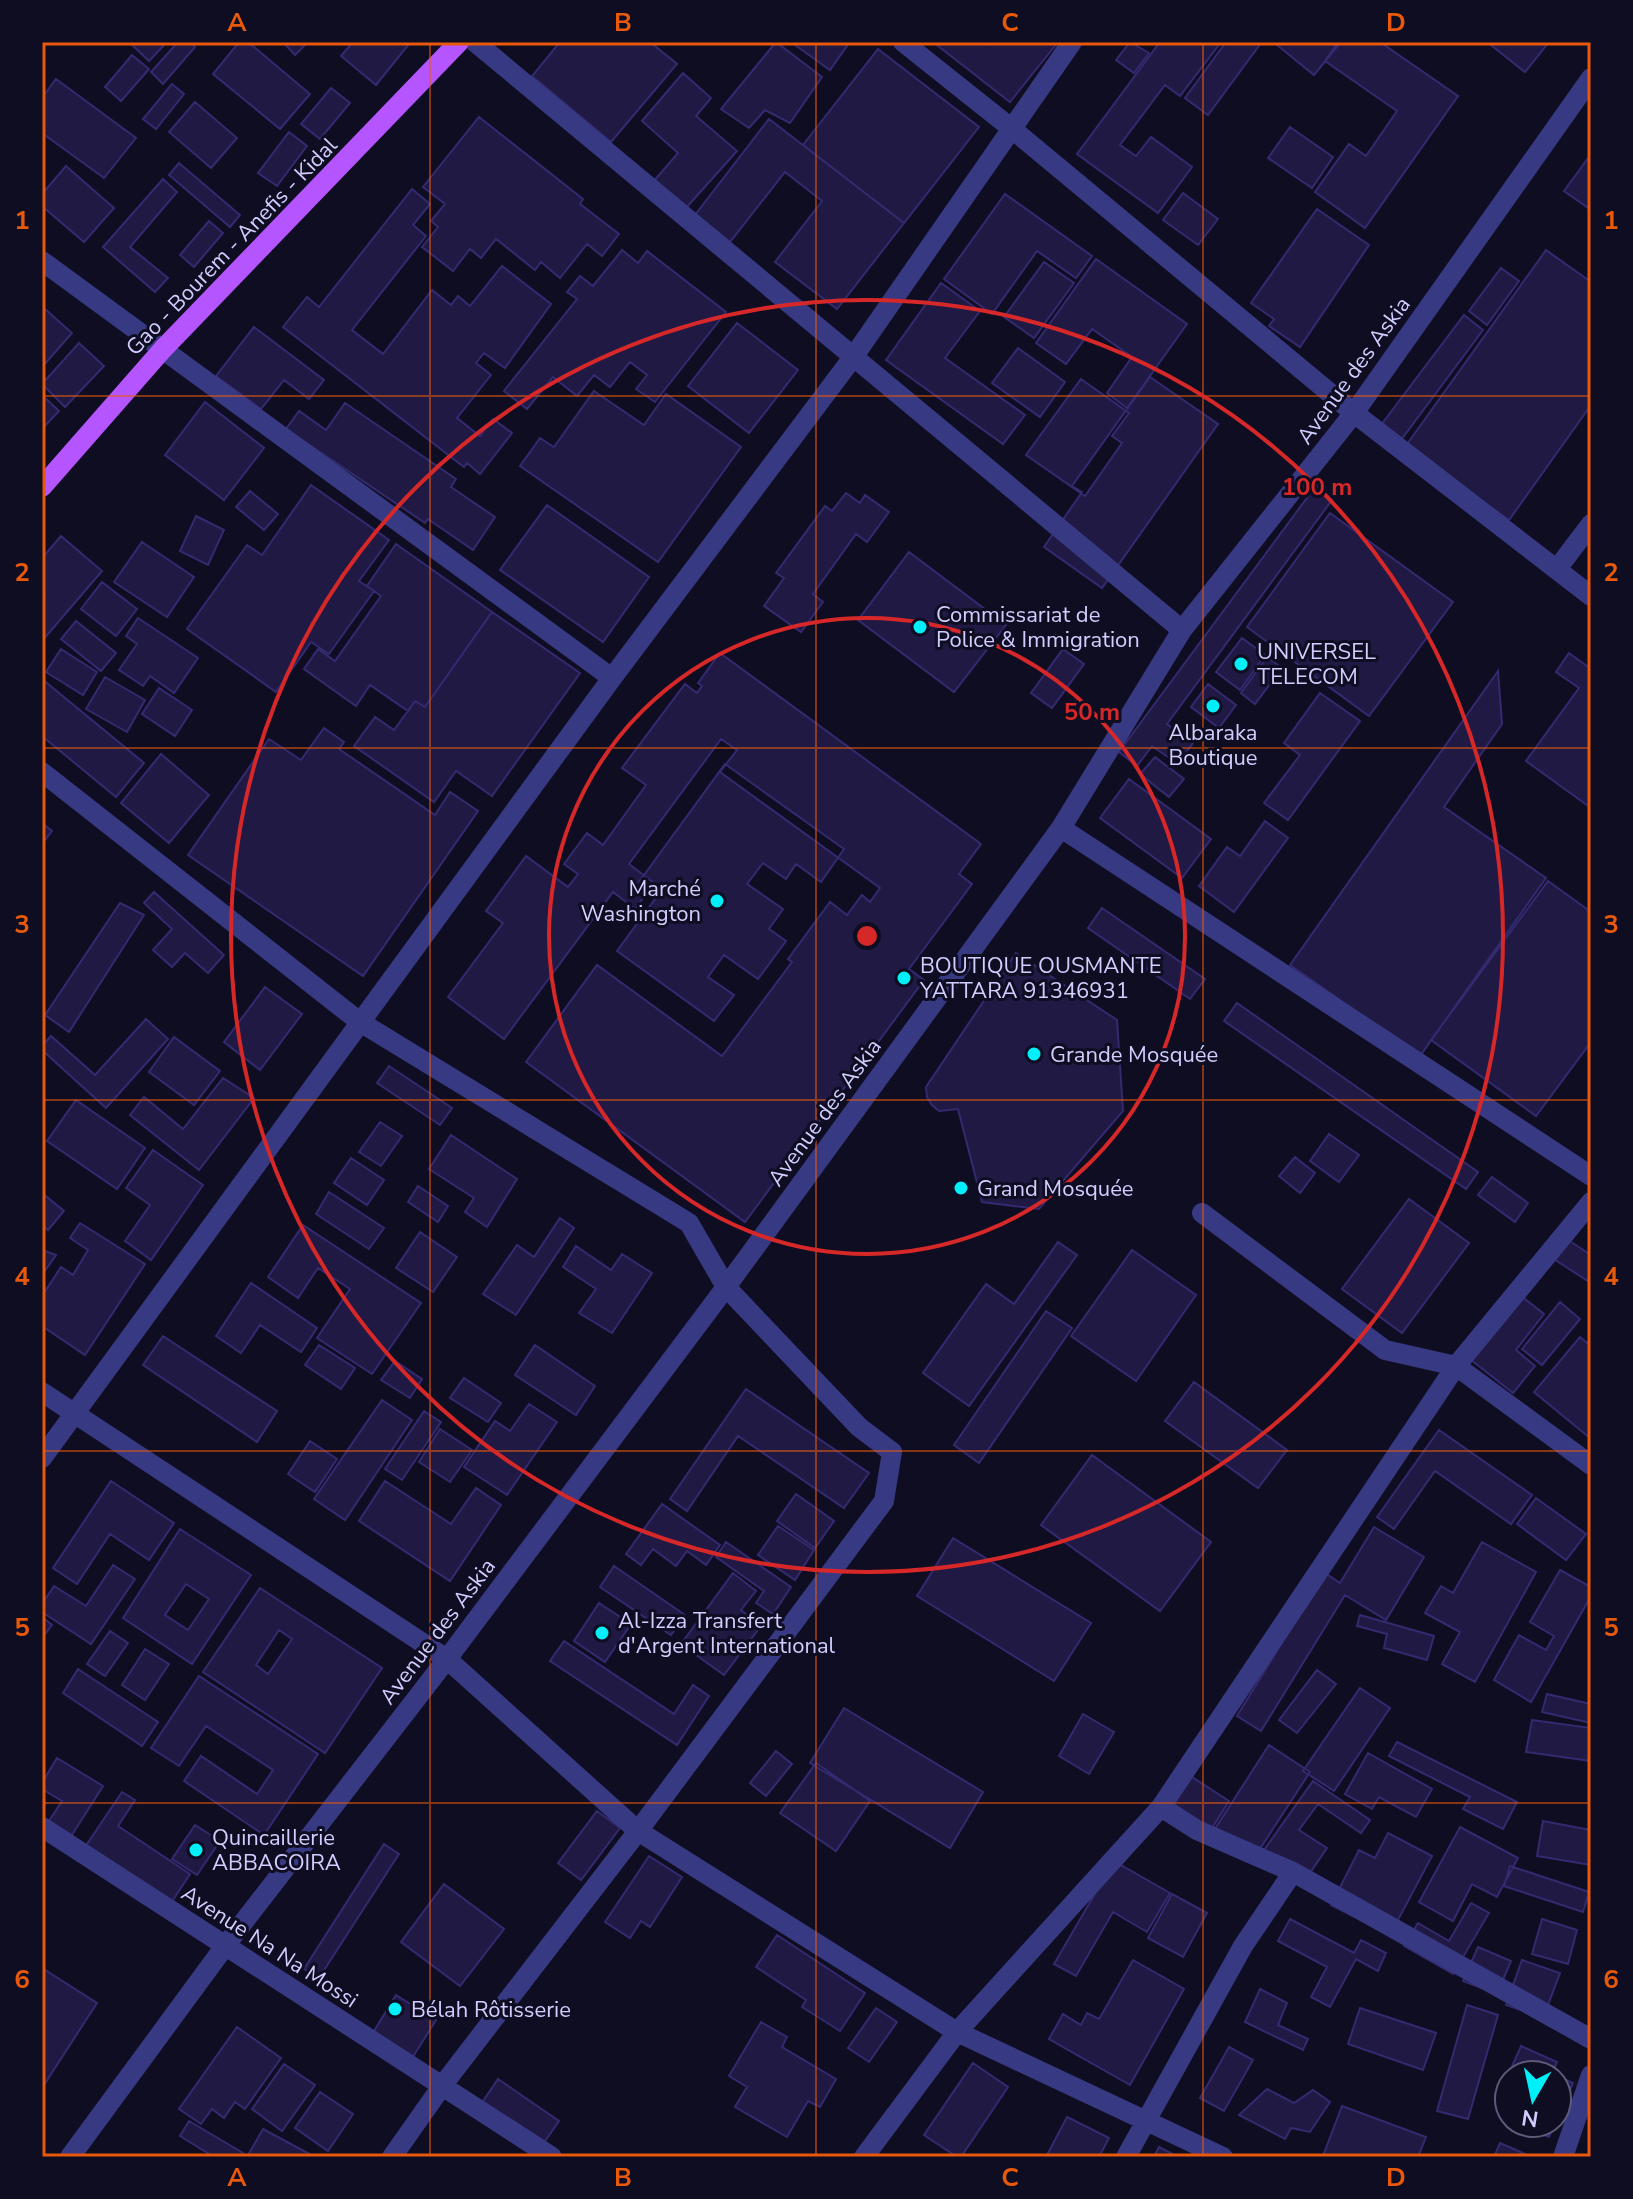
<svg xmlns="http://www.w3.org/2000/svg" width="1633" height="2199" font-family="'Nunito Sans',sans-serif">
<rect width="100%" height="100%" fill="#0f0d22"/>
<path fill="#1f1943" stroke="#342a70" stroke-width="2" fill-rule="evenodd" d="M129,42H167L149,61Z
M178,42H190L195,47L163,84L151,72Z
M239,42H248L310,94L280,129L213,74Z
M283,42H308L295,55Z
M353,42H407L409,44L376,85L341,56Z
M560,42H650L677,64L611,142L532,76Z
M776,42L822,77L790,123L765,110L749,128L721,109Z
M791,42H847L849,43L830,70Z
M933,42H986L990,45L992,42H1058L1010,102Z
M1130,42L1149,53L1134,73L1116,60Z
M1160,42H1221L1180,96L1165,85L1120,145L1136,156L1151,137L1192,167L1158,213L1077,154Z
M1226,42L1261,43L1208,115L1185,98Z
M1280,42H1341L1314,75L1277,45Z
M1338,42H1380L1458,96L1365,228L1315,192L1349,144L1366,156L1397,111L1325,61Z
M1487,42H1549L1525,72Z
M878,49L979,127L904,223L803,145Z
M132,55L149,69L121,101L105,87Z
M683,73L711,98L696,116L737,151L685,209L653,182L678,153L642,121Z
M56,79L136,138L104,178L42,133V98Z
M172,84L184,94L156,129L143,119Z
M331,88L350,103L320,139L301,124Z
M195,102L237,138L211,168L169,132Z
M479,117L583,199L580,204L619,234L602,256L587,244L560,278L541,262L535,270L496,239L481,258L470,249L453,271L422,247L438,227L431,221L445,204L423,187Z
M769,119L904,223L837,309L775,262L822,201L785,172L730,242L695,215Z
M1290,127L1333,157L1312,188L1268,158Z
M289,132L307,146L277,186L258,173Z
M1591,154V210L1564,191Z
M179,163L240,215L230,227L169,175Z
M66,166L114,208L84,242L42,206V194Z
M163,179L177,192L130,247L168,278L155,292L103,247Z
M412,189L430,204L413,225L426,236L352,330L383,354L432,290L451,305L458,296L470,306L502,266L551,304L505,368L484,353L476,363L491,375L457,418L480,436L493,419L512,433L480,474L467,463L464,467L283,327L307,297L319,307Z
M1183,193L1218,219L1198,245L1163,220Z
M1005,194L1092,256L1076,278L1037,251L992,314L944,279Z
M1317,209L1369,245L1300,347L1269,326L1274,319L1251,303Z
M209,221L223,233L194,267L180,255Z
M622,250L638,263L647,251L726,312L655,402L636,389L647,375L630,362L610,387L594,375L577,396L553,377L527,409L504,391L577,299L567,292L580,276L593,286Z
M1546,250L1591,282V405L1509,520L1405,447Z
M1096,259L1187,324L1127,408L1107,393L1132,357L1092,329L1066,364L1036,343Z
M1044,262L1074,283L1034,338L1004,317Z
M1501,268L1519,281L1487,325L1469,311Z
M941,283L980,311L945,358L1025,415L1003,444L886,360Z
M45,309L72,333L42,367V312Z
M1464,315L1483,330L1401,440L1381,425Z
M737,323L798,370L749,433L688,386Z
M254,327L324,380L309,399L284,380L261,409L216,376Z
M79,343L104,366L65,407L42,384Z
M1018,348L1065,382L1040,417L992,383Z
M1150,377L1218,424L1102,588L1044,547L1082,492L1072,486Z
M1081,379L1129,413L1112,436L1122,443L1085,496L1026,455Z
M594,391L644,425L666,394L741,447L658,562L520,466L540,438L554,447Z
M42,395L59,411L42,429Z
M205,402L264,448L224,500L165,455Z
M345,403L456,479L451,487L495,517L473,550L428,519L425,523L286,429L299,411L326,430Z
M311,485L389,540L359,581L374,591L329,654L311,642L276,692L187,629L247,545L262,555Z
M1315,487L1332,500L1167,724L1193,743L1178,764L1152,746L1137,766L1119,752Z
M250,491L278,514L264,530L236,507Z
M846,493L860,503L865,495L889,512L867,542L856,534L813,594L823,602L801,632L764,606L784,578L776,573L825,506L832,511Z
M547,505L649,577L603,642L500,570Z
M1330,513L1453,602L1369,716L1247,627Z
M196,516L224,530L208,565L180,551Z
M61,536L102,571L42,641V597L45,594L42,591V558Z
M142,542L194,577L167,617L114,582Z
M396,544L492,612L425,707L415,701L408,711L370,685L356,706L304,669L318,649L335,661L381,596L367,586Z
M909,552L1006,625L954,692L858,620Z
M102,582L137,609L116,636L81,609Z
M492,612L580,673L492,796L456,771L434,802L354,746L375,717L394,730L415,701L425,707Z
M138,618L198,658L174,693L150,676L143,686L119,670L137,644L126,636Z
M76,621L116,653L101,671L61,639Z
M1242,638L1265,655L1240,690L1216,672Z
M61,649L97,672L83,695L46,672Z
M1063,649L1084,664L1052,708L1031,693Z
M720,653L981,844L959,874L972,884L909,969L924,980L745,1222L526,1062L597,965L722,1056L792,962L788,959L830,902L847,915L862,895L870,902L880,888L720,772L737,750L721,739L629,864L654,883L635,909L613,892L504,1039L448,997L503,923L486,911L526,856L568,887L578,874L564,864L587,833L603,845L646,785L622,768L685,684L697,693L702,686L698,683Z
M1569,653L1591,669V808L1526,761L1579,688L1556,672Z
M1267,657L1282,668L1255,704L1241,693Z
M1498,671L1502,724L1444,807L1546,878L1420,1056L1290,965Z
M105,677L145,700L127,732L86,709Z
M42,679L144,763L116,797L42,736Z
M1208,684L1236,705L1219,728L1191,707Z
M159,688L192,710L175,736L142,714Z
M1320,693L1360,721L1288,820L1264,803L1300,755L1284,743Z
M324,728L344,742L339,749L435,815L450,792L478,811L363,976L188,855L269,739L301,760Z
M161,754L209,795L169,843L121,803Z
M1155,757L1184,779L1169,797L1140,774Z
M725,764L844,849L821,882L796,864L786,879L763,863L747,884L783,909L769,929L786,941L758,979L724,955L708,977L734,995L714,1021L617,951L658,895L639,882Z
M1129,779L1211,839L1182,878L1100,818Z
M1265,821L1288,838L1234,912L1199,886L1227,847L1240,856Z
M42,823L52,831L42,844Z
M1548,881L1591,912V1042L1536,1116L1431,1040Z
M154,892L224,955L208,973L185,953L172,967L153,950L172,929L144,903Z
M120,903L144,915L69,1032L45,1015Z
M1102,908L1205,979L1190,999L1088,928Z
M1016,953L1117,1020L1123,1111L1039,1209L982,1202L958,1109L939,1111L932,1105L927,1097L926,1087Z
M265,987L302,1014L260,1070L224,1042Z
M1237,1003L1478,1172L1466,1189L1224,1021Z
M146,1019L168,1039L106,1108L42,1050V1046L51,1036L95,1075Z
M174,1037L220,1071L194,1105L149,1072Z
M389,1066L452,1108L440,1125L377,1083Z
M223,1078L254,1098L199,1170L130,1115L144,1097L183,1129Z
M76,1100L145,1148L117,1189L47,1141Z
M380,1122L402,1136L381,1166L359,1152Z
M1329,1134L1359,1155L1339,1182L1310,1161Z
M451,1135L517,1179L487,1227L465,1212L474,1198L429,1169Z
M153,1150L203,1185L151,1260L125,1241L150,1205L126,1188Z
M1295,1157L1315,1173L1300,1193L1279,1176Z
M351,1158L384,1180L367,1205L334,1183Z
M1492,1177L1528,1203L1515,1222L1478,1195Z
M418,1186L448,1206L438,1222L408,1202Z
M329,1192L384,1228L369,1249L316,1214Z
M42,1193L64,1211L48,1230L42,1225Z
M1409,1199L1469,1243L1402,1333L1342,1289Z
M560,1218L574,1228L516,1315L483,1294L517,1245L534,1257Z
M80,1223L145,1264L85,1355L42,1326V1296L61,1267L73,1275L88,1250L70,1238Z
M303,1225L421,1303L372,1374L317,1338L350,1289L318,1268L298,1298L268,1277Z
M420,1232L457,1257L433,1292L396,1268Z
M1565,1238L1591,1255V1283L1552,1258Z
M1058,1242L1077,1255L969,1406L923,1373L986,1284L1014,1304Z
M576,1246L611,1270L622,1254L652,1273L612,1333L579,1313L596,1289L563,1267Z
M42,1250L56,1255L42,1275Z
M1132,1250L1196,1295L1136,1381L1071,1336Z
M251,1283L317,1328L301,1352L260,1325L241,1353L216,1336Z
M1520,1295L1544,1314L1516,1350L1535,1366L1513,1393L1470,1359Z
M1560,1302L1580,1319L1542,1365L1522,1349Z
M1046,1311L1072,1328L979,1463L954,1445Z
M163,1336L277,1411L257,1442L143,1365Z
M1580,1337L1591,1346V1439L1534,1392Z
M319,1345L355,1368L341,1389L305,1365Z
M535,1345L595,1386L576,1415L515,1375Z
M395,1361L422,1379L410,1398L381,1380Z
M464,1378L501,1403L488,1422L450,1398Z
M1194,1382L1287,1450L1258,1488L1165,1421Z
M746,1389L869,1473L844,1508L738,1436L687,1511L670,1499Z
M382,1400L412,1420L345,1520L314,1499Z
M529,1404L557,1422L507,1495L464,1467L495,1421L510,1431Z
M424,1411L441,1422L402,1480L385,1469Z
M440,1429L472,1450L450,1482L419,1462Z
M1439,1430L1532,1495L1511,1524L1435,1471L1394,1529L1377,1517Z
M310,1441L337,1459L315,1492L288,1474Z
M1092,1455L1211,1542L1160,1611L1041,1525Z
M111,1481L174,1523L149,1560L110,1534L77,1584L53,1568Z
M385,1481L451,1524L476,1488L501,1505L450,1581L359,1521Z
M796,1494L834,1521L815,1548L777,1521Z
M1536,1498L1586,1534L1566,1560L1517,1524Z
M662,1504L720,1545L706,1565L687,1551L676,1566L653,1549L641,1565L626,1554Z
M778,1526L814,1550L795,1580L758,1555Z
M1374,1527L1424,1557L1386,1620L1345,1595L1261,1731L1237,1716L1325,1573L1340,1583Z
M180,1529L251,1575L192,1664L123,1618ZM186,1584L209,1599L188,1630L165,1615Z
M953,1538L1091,1623L1054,1681L917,1596Z
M726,1542L791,1587L773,1614L756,1603L764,1591L716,1557Z
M1482,1542L1536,1572L1475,1682L1442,1664L1460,1632L1425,1613L1441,1586L1453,1593Z
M113,1565L135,1579L91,1644L42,1612V1604L54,1586L86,1606Z
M614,1566L685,1615L671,1635L600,1587Z
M1560,1570L1591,1587V1596L1531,1702L1494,1680L1519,1635L1546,1650L1554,1636L1530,1622Z
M733,1573L756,1591L741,1610L761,1626L724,1675L681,1644Z
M260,1588L382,1668L325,1753L203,1672ZM279,1630L292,1639L268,1674L256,1665Z
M599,1603L631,1624L605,1662L574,1641Z
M1360,1615L1434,1636L1427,1660L1384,1648L1387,1634L1357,1626Z
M42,1617L52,1625L42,1638Z
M110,1631L128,1643L105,1676L87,1664Z
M564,1641L674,1714L693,1685L709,1696L677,1745L550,1661Z
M145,1649L169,1664L145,1700L122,1685Z
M78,1669L158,1722L142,1746L63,1693Z
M1317,1670L1336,1684L1297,1733L1279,1720Z
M199,1676L318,1754L264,1835L184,1781L201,1756L257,1794L273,1770L206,1726L179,1766L151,1748Z
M1360,1688L1390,1708L1334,1791L1303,1771Z
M1547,1694L1591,1704V1723L1542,1712Z
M844,1708L983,1792L950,1848L810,1763Z
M1083,1714L1114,1732L1089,1774L1059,1756Z
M1532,1720L1591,1728V1761L1526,1752Z
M1397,1742L1517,1802L1503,1829L1463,1809L1470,1797L1389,1756Z
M1269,1745L1310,1772L1252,1861L1211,1835Z
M776,1751L792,1764L766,1796L750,1783Z
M1368,1753L1432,1789L1416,1817L1379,1797L1372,1809L1345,1794Z
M57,1758L103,1786L72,1835L49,1821L62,1801L42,1789V1783Z
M816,1763L870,1801L836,1851L780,1813Z
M1189,1775L1229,1801L1209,1833L1169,1807Z
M1313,1781L1370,1820L1361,1833L1318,1804L1299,1830L1327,1848L1301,1886L1259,1857Z
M122,1792L135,1800L118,1826L190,1874L171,1903L85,1847Z
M597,1811L620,1828L581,1880L558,1863Z
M1543,1821L1591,1830V1865L1537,1856Z
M195,1825L220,1841L197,1875L172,1859Z
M1460,1827L1518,1858L1497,1897L1472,1884L1453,1921L1419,1902Z
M1388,1833L1432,1856L1390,1935L1331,1905L1359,1850L1375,1858Z
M384,1844L399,1854L319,1978L304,1969Z
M649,1856L682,1877L650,1927L641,1921L630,1938L605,1922Z
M1114,1861L1170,1893L1147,1932L1113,1912L1076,1976L1054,1964Z
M1510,1866L1589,1892L1583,1912L1504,1886Z
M444,1884L504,1929L460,1986L401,1942Z
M1172,1894L1207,1913L1183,1957L1148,1938Z
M1471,1903L1489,1913L1453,1974L1404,1946L1418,1923L1449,1941Z
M1290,1919L1354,1953L1361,1940L1386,1953L1378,1971L1356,1959L1330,2007L1311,1997L1327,1967L1278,1941Z
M1542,1919L1577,1930L1568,1964L1532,1954Z
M777,1935L865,1993L840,2031L802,2007L806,2000L756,1967Z
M1478,1947L1511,1961L1497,1994L1463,1981Z
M1133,1960L1184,1989L1130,2085L1049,2039L1063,2014L1081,2025L1087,2013L1099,2019Z
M1522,1960L1560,1973L1543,2018L1506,2005Z
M42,1968L97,2003L42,2088Z
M1260,1989L1287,2003L1278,2025L1308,2039L1303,2050L1245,2022Z
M396,1995L436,2020L411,2060L371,2036Z
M1467,2005L1498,2015L1468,2119L1437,2111Z
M876,2008L897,2022L869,2062L848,2048Z
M1360,2008L1436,2033L1423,2070L1348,2044Z
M761,2022L787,2037L782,2047L836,2079L820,2107L808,2101L787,2137L735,2107L747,2087L729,2076Z
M237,2027L281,2058L245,2109L235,2102L224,2118L212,2109L201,2124L179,2109Z
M1521,2046L1557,2062L1551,2075H1509V2084L1505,2082Z
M1229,2047L1253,2060L1224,2111L1200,2098Z
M973,2063L1008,2087L961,2157H957L924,2135Z
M284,2064L315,2085L282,2131L252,2109Z
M1557,2076L1573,2083L1557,2119Z
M498,2079L559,2121L536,2154L475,2113Z
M1267,2089L1294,2103L1313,2090L1330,2102L1310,2132L1291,2128L1285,2139L1239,2115Z
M320,2092L353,2114L328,2151L295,2128Z
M1342,2106L1426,2137L1418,2157L1323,2156Z
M1067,2117L1109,2138L1099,2157H1046Z
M189,2121L243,2153L240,2157H214L180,2136Z
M1535,2123H1555L1549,2137L1532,2130Z
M263,2129L315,2157H247Z
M1500,2143L1525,2154L1524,2157H1494Z
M1159,2147L1178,2157H1154Z"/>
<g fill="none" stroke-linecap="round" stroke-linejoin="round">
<path stroke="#373982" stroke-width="20" d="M475,42L1182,630
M903,42L1011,128L1354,413L1591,596
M42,261L612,678
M1557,569L1591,524
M42,772L360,1022L689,1223L726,1287L859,1427L892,1452L884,1501L638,1831L442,2086L392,2157
M1061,828L1591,1176
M1202,1213L1385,1350L1456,1366L1591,1465
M42,1392L447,1659L638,1831L957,2032L1223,2157
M42,1458L612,678L854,356L1072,42
M1161,1807L1197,1830L1293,1872L1591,2039
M42,1827L552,2157
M70,2157L225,1946L447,1659L726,1287L1061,828L1182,630L1354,413L1591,78
M864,2157L957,2032L1161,1807L1456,1366L1591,1202
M1126,2157L1243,1946L1293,1872
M1563,2157L1591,2075"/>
<path stroke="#b555ff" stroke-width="20" d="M42,487L163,349L459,42"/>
</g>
<path fill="none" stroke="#e8590c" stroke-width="2" stroke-opacity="0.55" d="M430,42V2157M816,42V2157M1203,42V2157M42,396H1591M42,748H1591M42,1100H1591M42,1451H1591M42,1803H1591"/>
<g fill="none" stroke="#d62828" stroke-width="4">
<circle cx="867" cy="936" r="318"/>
<circle cx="867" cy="936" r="636"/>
</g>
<g fill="#00eff9" stroke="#0f0d22" stroke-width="3">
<circle cx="920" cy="627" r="8"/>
<circle cx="1241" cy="664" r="8"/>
<circle cx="1213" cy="706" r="8"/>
<circle cx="717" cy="901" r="8"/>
<circle cx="904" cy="978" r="8"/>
<circle cx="1034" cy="1054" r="8"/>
<circle cx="961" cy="1188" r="8"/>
<circle cx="602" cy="1633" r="8"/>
<circle cx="196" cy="1850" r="8"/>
<circle cx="395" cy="2009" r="8"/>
</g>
<g text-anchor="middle" stroke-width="6" stroke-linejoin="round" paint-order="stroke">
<g font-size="22" fill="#d1ceff" stroke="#0f0d22">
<text transform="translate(231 246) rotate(-46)" y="8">Gao - Bourem - Anefis - Kidal</text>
<text transform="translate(1353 370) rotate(-54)" y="8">Avenue des Askia</text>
<text transform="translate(824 1112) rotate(-54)" y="8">Avenue des Askia</text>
<text transform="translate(437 1631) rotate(-53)" y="8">Avenue des Askia</text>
<text transform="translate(270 1946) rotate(33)" y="8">Avenue Na Na Mossi</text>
</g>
<g font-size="22" fill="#d1ceff" stroke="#0f0d22" text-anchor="start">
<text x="936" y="622">Commissariat de<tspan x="936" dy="25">Police &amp; Immigration</tspan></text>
<text x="1257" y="659">UNIVERSEL<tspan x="1257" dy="25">TELECOM</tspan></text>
<text x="1213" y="740" text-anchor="middle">Albaraka<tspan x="1213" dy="25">Boutique</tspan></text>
<text x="701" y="896" text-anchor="end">Marché<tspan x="701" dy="25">Washington</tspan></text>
<text x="920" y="973">BOUTIQUE OUSMANTE<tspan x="920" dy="25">YATTARA 91346931</tspan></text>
<text x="1050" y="1062">Grande Mosquée</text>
<text x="977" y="1196">Grand Mosquée</text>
<text x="618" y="1628">Al-Izza Transfert<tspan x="618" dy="25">d'Argent International</tspan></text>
<text x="212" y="1845">Quincaillerie<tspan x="212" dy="25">ABBACOIRA</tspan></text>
<text x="411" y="2017">Bélah Rôtisserie</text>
</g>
</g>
<circle cx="867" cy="936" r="12" fill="#d62828" stroke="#0f0d22" stroke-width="4"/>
<g font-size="24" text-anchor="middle" font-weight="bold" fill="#d62828" stroke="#0f0d22" stroke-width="6" stroke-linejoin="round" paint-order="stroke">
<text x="1317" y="495">100 m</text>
<text x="1092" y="720">50 m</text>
</g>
<rect width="1633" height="2199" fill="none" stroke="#0f0d22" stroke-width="88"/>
<g transform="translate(1533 2099) rotate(189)"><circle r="38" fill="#0f0d22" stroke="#5d5a7a" stroke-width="2"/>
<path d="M0-6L14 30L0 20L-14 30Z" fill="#00eff9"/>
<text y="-12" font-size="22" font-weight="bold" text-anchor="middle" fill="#d1ceff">N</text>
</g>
<rect x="44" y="44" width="1545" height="2111" fill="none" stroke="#e8590c" stroke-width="3"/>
<g font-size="26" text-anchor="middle" font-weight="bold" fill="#e8590c">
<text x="237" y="31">A</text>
<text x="623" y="31">B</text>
<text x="1010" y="31">C</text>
<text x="1396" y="31">D</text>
<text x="22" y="229">1</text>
<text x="1611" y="229">1</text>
<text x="22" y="581">2</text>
<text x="1611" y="581">2</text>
<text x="22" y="933">3</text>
<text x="1611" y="933">3</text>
<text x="22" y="1285">4</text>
<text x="1611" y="1285">4</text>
<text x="22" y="1636">5</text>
<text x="1611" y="1636">5</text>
<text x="22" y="1988">6</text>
<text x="1611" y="1988">6</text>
<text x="237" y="2186">A</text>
<text x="623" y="2186">B</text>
<text x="1010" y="2186">C</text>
<text x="1396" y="2186">D</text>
</g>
</svg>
